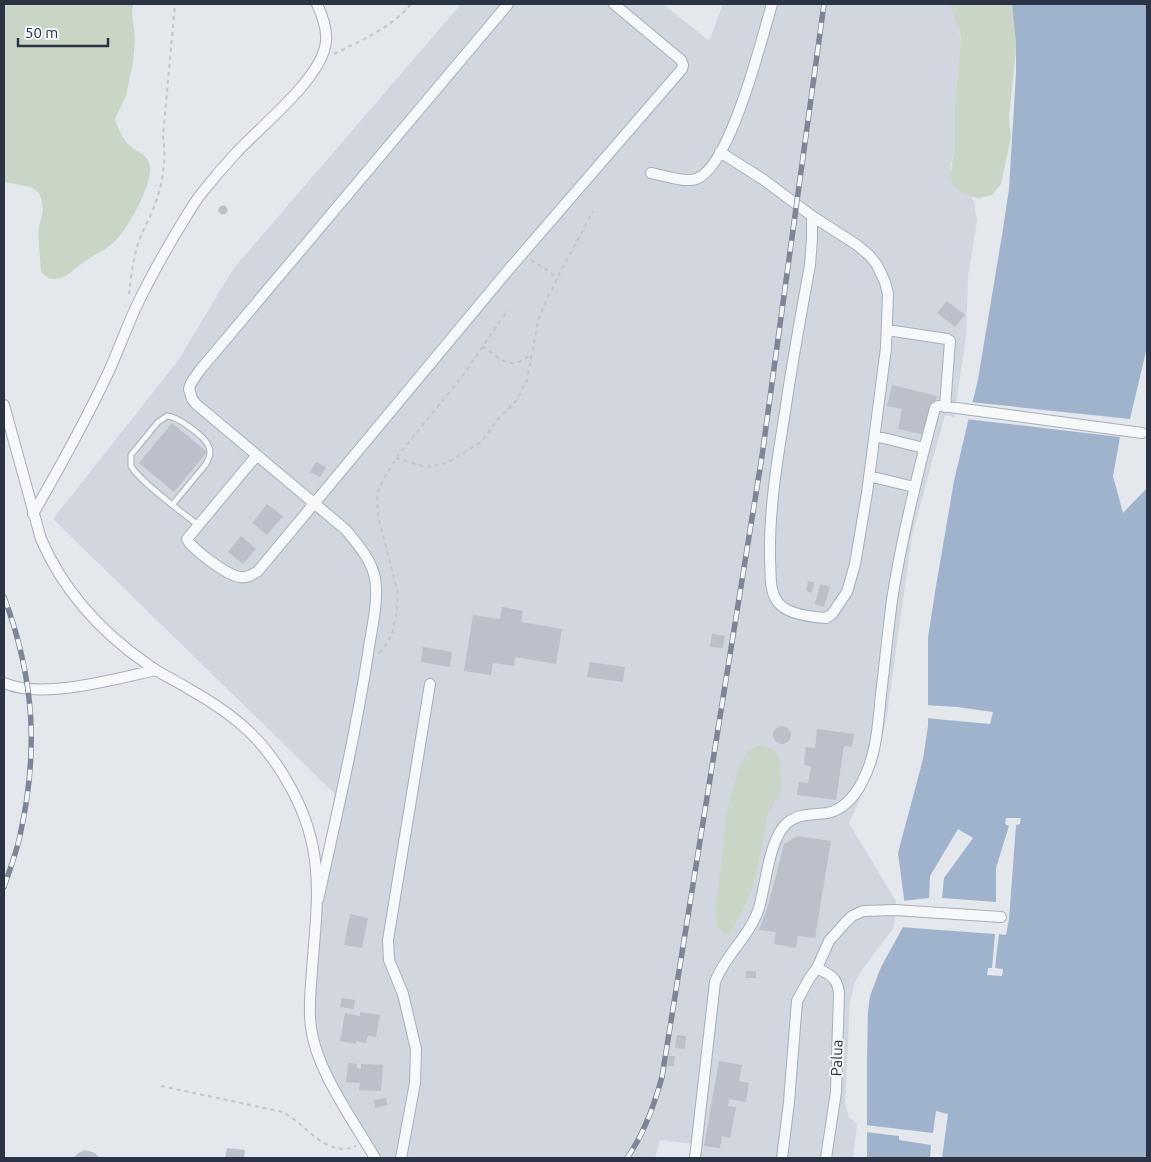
<svg xmlns="http://www.w3.org/2000/svg" width="1151" height="1162" font-family="Ubuntu,sans-serif">
<rect width="100%" height="100%" fill="#e4e7ec"/>
<path fill="#d2d6de" d="M461,4H663L709,41L723,4H950L958,25L961,41L955,101V144L950,170L958,190L970,196L974,201L977,221L968,277L966,337L954,417L945,415L912,535L887,715L877,763L849,823L896,901L894,927L859,974L854,985L850,1003L845,1102L849,1117L857,1124L853,1158H695V1144L660,1140L655,1158H375L313,1039L314,947L340,799L53,519L177,362L234,268Z"/>
<path fill="#c9d6c5" d="M4,4H133L132,13L135,38L133,63L126,96L115,119C118,128 122,138 129,145C137,153 148,154 150,166C153,184 126,233 112,244C102,252 90,257 80,265C69,273 65,280 50,279L41,272L38,232L43,210L41,198L39,193L31,187L4,182Z
M950,4H1014L1017,41L1009,117L1011,138L1001,184L992,195L979,198L970,196L958,190L953,185L950,178L955,144V101L961,41L960,33Z
M758,746H764L775,751L778,755L782,782L780,792L767,816L764,838L753,887L741,914L729,934H723L717,926L715,908L724,846L726,815L739,766L748,751Z"/>
<path fill="#9fb4cc" d="M1012,4H1147V1158H867V1059L868,1012L870,996L881,967L903,927L905,906L898,853L923,759L928,726V638L935,592L954,481L978,379L1002,235L1009,189L1016,73V42Z"/>
<path fill="#e4e7ec" d="M1147,347V488L1123,513L1113,476L1120,437L966,419L970,402L1130,419Z
M926,705L957,707L993,712L990,724L925,718Z
M1006,818H1021L1020,824L1016,825L1009,919L1006,935L999,934L997,950L995,968L1003,969L1002,976L987,975L988,968H992L995,934L900,927L902,918V901L929,898L930,876L958,829L973,838L944,878L942,898L996,902V868L1009,826L1005,824Z
M936,1111L948,1114L942,1158H930L931,1145L899,1140V1136L865,1132V1125L933,1133Z"/>
<path fill="#bbc0ca" d="M218.5 210a4.5 4.5 0 1 1 9 0a4.5 4.5 0 1 1-9 0Z
M947,301L965,315L955,327L937,313Z
M892,385L937,396L933,413L925,435L898,429L902,409L887,406Z
M172,423L207,452L174,492L139,463Z
M316,462L326,467L320,477L310,472Z
M267,504L283,516L267,535L252,523Z
M241,536L256,549L243,564L228,552Z
M808,581L814,582L812,593L806,591Z
M820,584L830,587L824,607L815,604Z
M502,607L523,611L521,622L562,629L556,664L515,657L514,666L493,663L491,675L464,671L473,615L500,619Z
M712,634L725,636L723,648L710,647Z
M423,647L452,652L450,667L421,662Z
M590,662L625,667L623,682L587,677Z
M773 735a9 9 0 1 1 18 0a9 9 0 1 1-18 0Z
M817,729L854,734L852,747L844,746L836,800L797,795L799,782L808,783L811,766L804,765L806,747L815,748Z
M797,836L831,841L815,938L798,936L796,948L774,944L776,932L759,930L768,906L784,844Z
M350,914L368,918L362,948L344,945Z
M746,971H756V978H746Z
M342,998L355,1000L354,1009L340,1007Z
M360,1012L380,1015L376,1037L368,1036L366,1043L356,1041V1044L340,1041L345,1013L360,1016Z
M677,1035L686,1036L685,1049L675,1048Z
M669,1056H675L674,1066H668Z
M719,1061L742,1065L739,1081L749,1083L746,1102L729,1099L728,1106L736,1107L730,1138L722,1136L720,1148L704,1146Z
M348,1063L357,1064V1068L361,1069V1064L383,1065L381,1091L359,1090L360,1083L346,1082Z
M386,1098L387,1105L375,1108L374,1100Z
M227,1148L245,1150L244,1158H225Z
M85,1150L95,1153L100,1158H73L80,1152Z"/>
<g fill="none" stroke-linecap="round" stroke-linejoin="round">
<g stroke="#a9aeb7" stroke-width="7">
<path id="service" d="M173,504L206,464C209,458 212,452 208,445C204,436 177,416 167,416L158,422L131,455V466C140,482 182,512 198,525"/>
</g>
<g stroke="#a9aeb7" stroke-width="12">
<path id="minor" d="M720,152L764,180L812,216L857,245L869,255L877,265L885,282L888,294L886,348L867,493L855,564L847,592L832,614L826,618C811,617 785,614 777,601C769,590 771,572 770,559C769,510 777,461 785,412C792,363 801,314 810,265L812,239V216
M651,173C661,175 686,183 696,179C730,168 762,38 772,4
M887,330L947,339L950,341L945,407
M4,405L41,539C63,590 101,632 147,664C160,674 175,680 189,689C237,716 266,741 292,790C326,853 317,903 312,970C311,989 308,1008 311,1027C316,1070 353,1120 375,1158
M875,436L924,448
M257,455L187,539C192,549 228,576 240,577C248,578 252,575 258,571L510,268L682,69L683,65L681,60L614,4
M869,476L914,487
M33,514C60,467 86,420 109,371C119,349 127,326 137,305C150,278 164,253 179,228C186,217 193,204 201,194C212,180 224,166 236,153C260,127 317,82 325,47C329,33 323,17 317,4
M4,683C43,700 115,679 156,670
M318,900C336,818 355,737 368,654C371,630 379,603 375,578C371,559 358,545 346,530L196,404L192,399L189,389L191,383L200,370L508,4
M817,968C830,975 837,977 839,993L836,1092L826,1158
M401,1158L415,1083L416,1049L403,994L389,960L388,940L430,684
M695,1158L715,982C725,955 750,936 759,908C766,884 769,839 787,823C799,813 813,815 827,813C843,810 855,796 862,782C877,755 878,723 881,694C885,662 888,631 892,600C902,535 918,471 935,408L938,406H942L1142,433
M782,1158L789,1102L797,1001L809,979L817,968L829,941L845,923L852,916L863,911L895,910L1001,917"/>
</g>
<path stroke="#c2c5cb" stroke-width="2" stroke-dasharray="4 4" stroke-linecap="butt" d="M334,54C362,40 391,28 411,4
M531,260L549,271L557,279
M129,294C131,277 133,258 139,241C142,231 148,222 152,212C162,188 167,162 163,136L175,4
M483,346C499,359 514,373 531,353
M396,458L425,467L447,463L481,442L498,419L517,400L527,380L538,321L548,296L593,211
M379,653L384,648L392,634L396,616L398,594L378,516L377,494L384,478L399,454L461,378L508,310
M161,1086L283,1112C306,1124 327,1159 356,1146"/>
<use href="#service" stroke="#f7f8fa" stroke-width="5"/>
<use href="#minor" stroke="#f7f8fa" stroke-width="10"/>
<g stroke="#7d8696" stroke-width="5.5">
<path id="rail" d="M4,597C35,680 39,753 19,840C15,856 9,872 4,887
M627,1158C644,1134 654,1106 662,1077L762,456L824,4"/>
</g>
<use href="#rail" stroke="#f4f6f9" stroke-width="4" stroke-dasharray="11" stroke-linecap="butt"/>
</g>
<g text-anchor="middle" stroke-width="4" stroke-linejoin="round" paint-order="stroke">
<g font-size="15" fill="#2b3445" stroke="#f4f6f9">
<text transform="translate(837 1058) rotate(-88)" y="5">Palua</text>
</g>
</g>
<rect width="1151" height="1162" fill="none" stroke="#2b3445" stroke-width="10"/>
<path d="M18 38v8h90v-8" fill="none" stroke="#2b3445" stroke-width="2.5"/>
<text x="25" y="38" font-size="15" fill="#2b3445" stroke="#f4f6f9" stroke-width="4" paint-order="stroke">50 m</text>
</svg>
